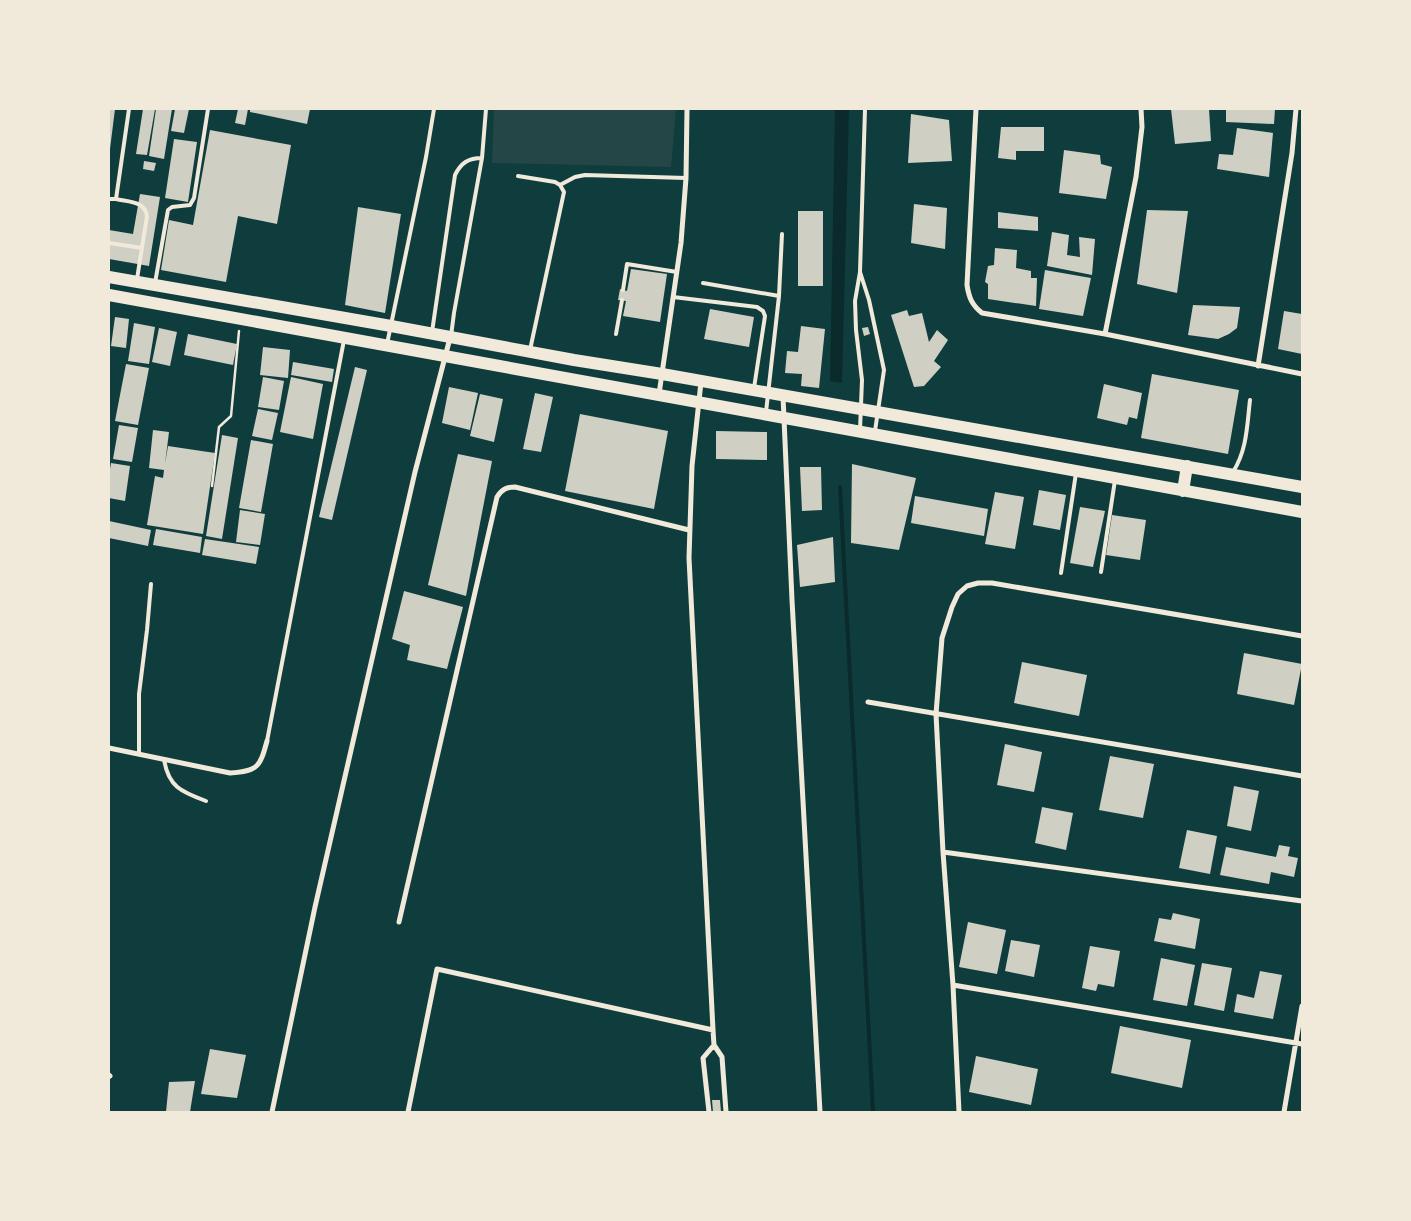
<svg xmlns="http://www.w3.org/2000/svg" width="1411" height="1221" font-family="Lato,sans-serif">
<rect width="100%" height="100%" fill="#0f3d3e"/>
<path fill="#244646" d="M494,109H676L671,167L492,163Z"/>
<path fill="#0a2a2b" d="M835,109H849L842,383L830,381Z"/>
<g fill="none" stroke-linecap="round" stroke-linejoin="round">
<path stroke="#0a2a2b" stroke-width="4" d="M840,487L873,1112"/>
</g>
<path fill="#cfcfc3" d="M109,109H115L110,149H109Z
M143,109H155L147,155L136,154Z
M156,109H172L164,159L149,156Z
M175,109H189L184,133L171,131Z
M238,109H248L245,125L235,123Z
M250,109H310L307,124L250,112Z
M1171,109H1209L1211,141L1175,144Z
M1226,109H1275L1274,124L1226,122Z
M911,114L949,120L952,161L908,163Z
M1001,127H1044V151H1016V160L998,158Z
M1237,128L1273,133L1269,177L1217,169L1219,154L1233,155Z
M210,130L291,145L277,224L238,216L226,282L161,270L169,220L193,225Z
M174,139L197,142L188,202L165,198Z
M1064,150L1100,155L1101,164L1112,167L1106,199L1059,193Z
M144,161L156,163L154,171L143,169Z
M140,194L160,197L149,266L109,259V230L133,234Z
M914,204L947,208L945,249L911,243Z
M358,207L401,214L385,313L345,305Z
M1147,210L1188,211L1177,293L1137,284Z
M798,211H823V286H798Z
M998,212L1038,217V231L998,228Z
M1052,232L1069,235L1067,255L1080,257L1079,237L1095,239L1092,275L1047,266Z
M995,248L1017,250L1016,268L1031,271V278H1037L1036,306L988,299V284L985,282L988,266L994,265Z
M631,269L667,274L660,322L623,316L626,301L618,300L620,289L627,291Z
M1045,270L1091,278L1083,316L1039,309Z
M1193,305L1240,307L1237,328L1229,334L1218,339L1188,335Z
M710,309L754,317L749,347L704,339Z
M907,310L909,316L922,313L929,342L937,330L948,340L934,361L941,367L924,386L914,387L891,315Z
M1284,311L1302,314V354L1278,349Z
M115,317L129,319L126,348L111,346Z
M134,323L155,327L149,364L128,361Z
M801,326L825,329L819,388L801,386L802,374L785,373L787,351L798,352Z
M868,327L870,334L864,336L862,328Z
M159,328L177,332L170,366L152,362Z
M188,334L237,344L233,365L184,355Z
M263,347L290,350L288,378L260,375Z
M293,362L334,369L332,382L291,375Z
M126,364L149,368L138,425L115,421Z
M355,367L367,370L332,520L319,517Z
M1152,374L1239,390L1228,454L1141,438Z
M263,377L284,381L279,410L258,407Z
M291,377L323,384L313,439L280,432Z
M1104,384L1142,393L1137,419L1129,417L1127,425L1097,418Z
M449,387L478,393L470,430L442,423Z
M535,393L553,397L541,452L523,449Z
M480,394L503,399L494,442L470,436Z
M258,409L278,413L272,440L252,436Z
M580,414L668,431L654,509L565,491Z
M119,425L138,428L132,462L113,459Z
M153,430L169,432L165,464L168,446L215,453L203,534L147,525L155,476L163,478L164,470L149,468Z
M716,431L767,432V460L716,459Z
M222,435L238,438L222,539L206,536Z
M251,440L273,444L261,512L239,508Z
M458,454L492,461L466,596L428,585Z
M111,463L130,466L125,501L109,498V475Z
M852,464L916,478L899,550L851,543Z
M800,467H821L822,510L802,511Z
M1039,490L1066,495L1060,530L1033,525Z
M995,492L1024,497L1015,549L985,544Z
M915,496L988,509L984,536L911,523Z
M1080,507L1105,511L1093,567L1070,563Z
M240,510L265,514L260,545L236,542Z
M1112,515L1146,520L1140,560L1106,555Z
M109,521L151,530L148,546L109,538Z
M156,529L202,537L200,553L153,545Z
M833,537L835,582L800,587L797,545Z
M205,539L259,547L256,564L202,555Z
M404,591L463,607L447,669L407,660L410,645L392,639Z
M1244,653L1302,664L1294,705L1237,694Z
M1022,662L1087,675L1079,716L1014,703Z
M1005,744L1042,752L1034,792L997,785Z
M1110,756L1154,764L1143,818L1099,810Z
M1234,786L1259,791L1251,831L1227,826Z
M1042,807L1073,813L1066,850L1035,843Z
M1187,830L1217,836L1210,874L1179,868Z
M1279,845L1290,847L1288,856L1298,858L1294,877L1271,872L1269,884L1220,875L1226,847L1276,857Z
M1173,913L1200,919L1195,949L1154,941L1159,918L1171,920Z
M968,922L1006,930L997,974L959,967Z
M1011,940L1040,945L1034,977L1005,971Z
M1090,946L1120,951L1114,987L1098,984L1096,991L1082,988Z
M1161,958L1195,965L1187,1006L1153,1000Z
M1202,963L1232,968L1224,1011L1194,1005Z
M1260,971L1282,975L1273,1019L1234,1012L1237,994L1254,998Z
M1120,1026L1191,1040L1182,1088L1111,1073Z
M210,1049L246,1055L237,1098L201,1094Z
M976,1056L1038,1069L1031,1105L969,1092Z
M195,1081L190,1112H166L169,1082Z
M712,1100H720L721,1112H713Z"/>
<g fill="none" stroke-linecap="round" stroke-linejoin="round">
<path stroke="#f1e9da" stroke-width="2.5" d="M212,486L219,427L231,416L239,331"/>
<path stroke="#f1e9da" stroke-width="4" d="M518,176L555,182L560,185L564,192L530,350
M560,185L575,177L585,175L686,178
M109,199H116L129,109
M116,199C129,202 145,201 147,216L137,279
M109,243L142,248
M860,272L869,300L884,370L875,431
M155,283L168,210L172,207L190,205L194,198L208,109
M703,283L779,296
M623,290L627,264L677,272
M673,297L757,307L763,311L765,316L754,388
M432,332L455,175C461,163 468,158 482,158
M616,334L622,300
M451,336L454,313L482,158L486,109
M387,344L426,157L434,109
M766,412L779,296L782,234
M860,430L862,380L856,330L855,301L860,272L865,109
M1233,472C1247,450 1247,426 1250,400
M1101,572L1115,480
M1061,573L1076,473
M267,741L344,340
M139,754V694L147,630L151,584
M164,759C168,787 182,792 206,801"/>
<path stroke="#f1e9da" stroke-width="5" d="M976,109L967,285C969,298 972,305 982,313L1105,334L1302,374
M1105,334L1136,177L1142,127L1141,109
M1258,366L1292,153L1296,109
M701,382L692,466L689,558L713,1030L714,1045L722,1057L726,1112
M659,394L681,243L686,178L687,109
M783,396L792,600L820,1112
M868,702L1302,776
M109,748L230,773C258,771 260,767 267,741
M943,852L1302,901
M399,922L497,497C502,489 507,487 515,487L689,530
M953,985L1302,1044
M109,1075L110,1076
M272,1112L315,907L415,472L450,338
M408,1112L437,969L713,1030
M709,1112L703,1058L714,1045
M959,1112L953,985L943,852L936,714L942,638L952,607L958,594L967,586L978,583H992L1302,636
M1284,1112L1302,1006"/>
<path stroke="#f1e9da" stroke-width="12" d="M109,277L391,326L574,360L662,374L1302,487
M109,295L1302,512
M1183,491L1187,466"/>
</g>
<rect width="1411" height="1221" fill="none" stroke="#f1e9da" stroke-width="220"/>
</svg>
